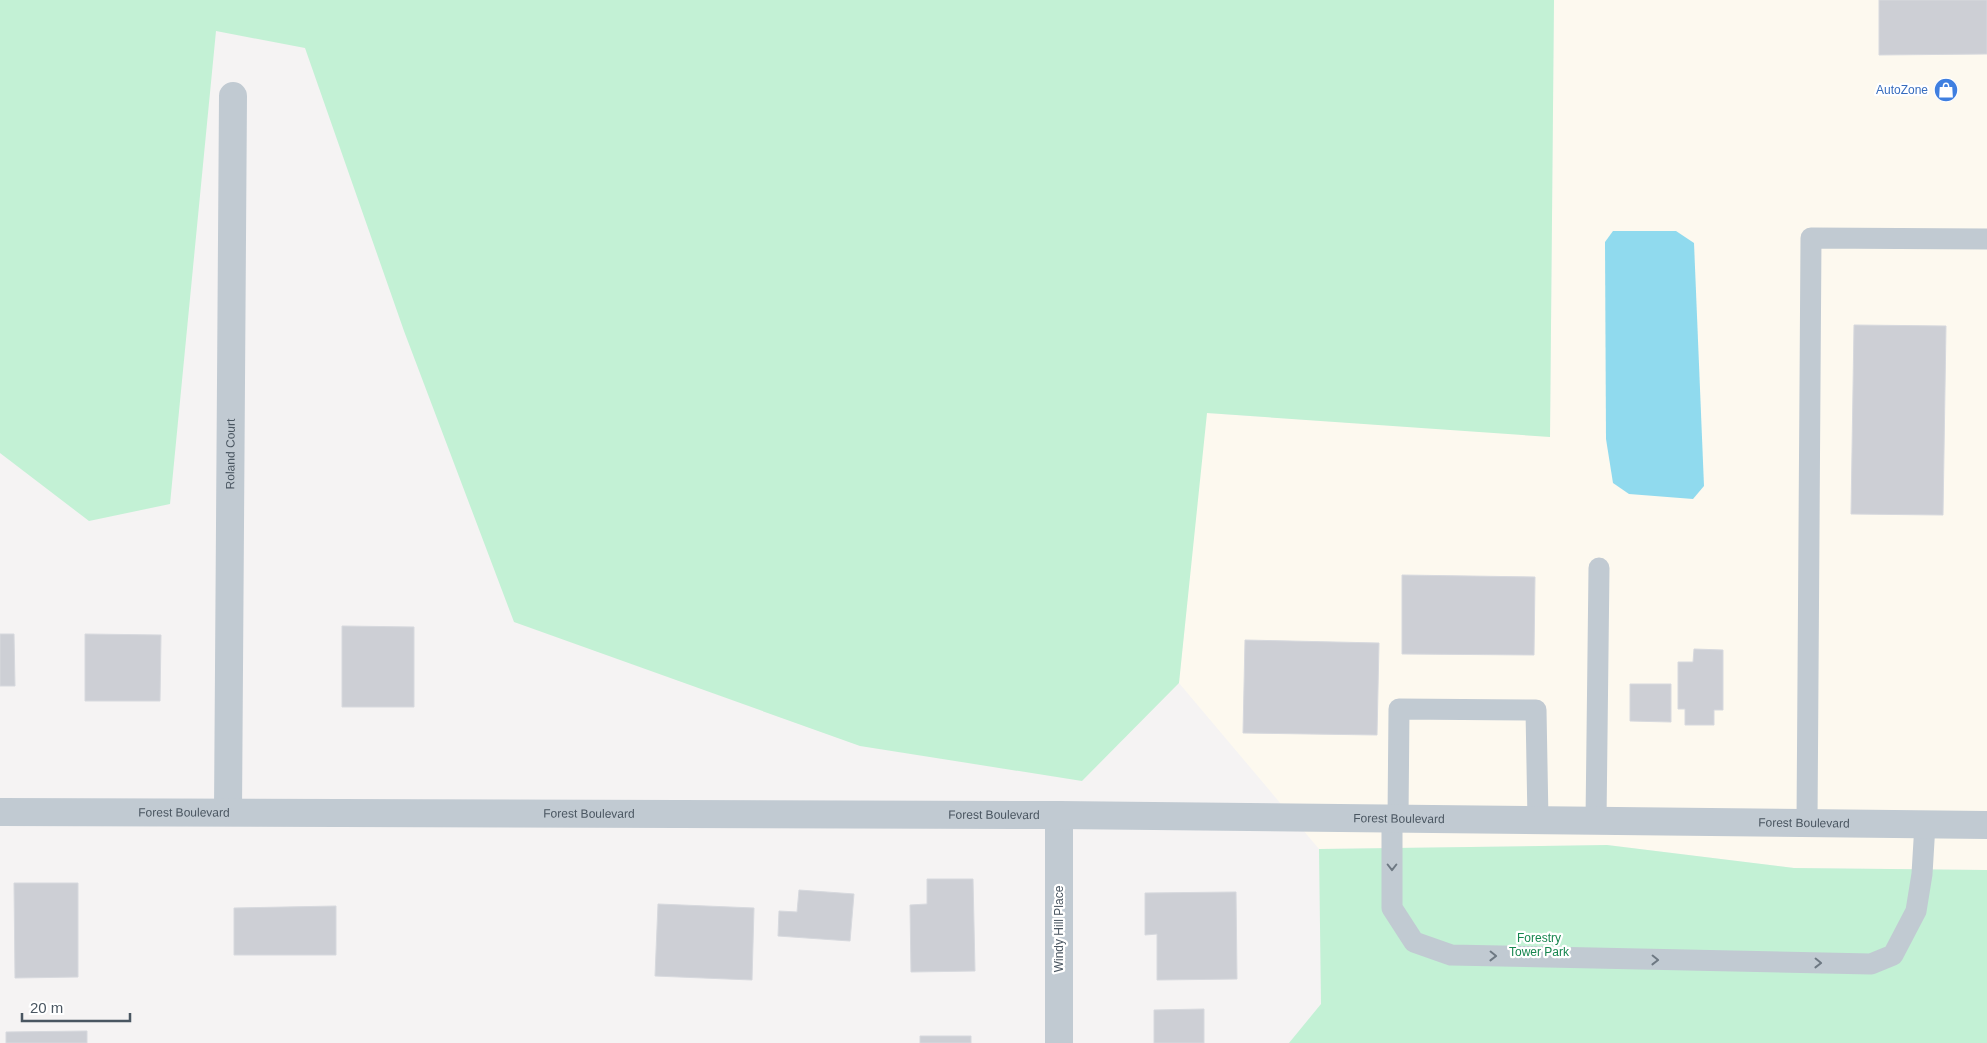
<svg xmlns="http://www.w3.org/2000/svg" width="1987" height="1043" font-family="Helvetica,sans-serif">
<rect width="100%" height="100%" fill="#f5f3f3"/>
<path fill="#fdf9ef" d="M1554,0H1987V870L1794,868L1607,845L1319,849L1179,683L1206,413L1550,436Z"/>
<path fill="#c3f1d5" d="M0,0H1554L1550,437L1207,413L1179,683L1082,781L860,746L514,622L404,331L305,48L216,31L170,504L89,521L0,453Z
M1607,845L1794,868L1987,870V1043H1289L1321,1004L1319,849Z"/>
<path fill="#90daee" d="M1613,231H1676L1694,243L1704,486L1693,499L1629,494L1613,483L1606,439L1605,242Z"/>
<path fill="#cdcfd5" stroke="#d7d9de" d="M1879,0H1987V54L1879,55Z
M1854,325L1946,326L1943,515L1851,514Z
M1402,575L1535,577L1534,655L1402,654Z
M342,626L414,627V707H342Z
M0,634H14L15,686H0Z
M85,634L161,635L160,701H85Z
M1245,640L1379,643L1377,735L1243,733Z
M1694,649L1723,650V710H1714V725H1685V709H1678V662H1693Z
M1630,684H1671V722L1630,721Z
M927,879H973L975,971L911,972L910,905L927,904Z
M14,883H78V977L15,978Z
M799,890L854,894L850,941L778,936L779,911L797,912Z
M1236,892L1237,979L1157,980V934L1145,935V893Z
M658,904L754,908L752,980L655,976Z
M336,906V955H234V908Z
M1204,1009V1043H1154V1010Z
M87,1031V1043H6V1032Z
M920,1036H971V1043H920Z"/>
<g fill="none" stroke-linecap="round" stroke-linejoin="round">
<path stroke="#c1cad2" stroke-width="21" d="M1392,819V908L1414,942L1451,955L1871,964L1893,955L1916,911L1922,874L1925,824
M1398,819L1399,709L1536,710L1538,820
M1596,821L1599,568
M1807,823L1811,238L1987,239"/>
<g stroke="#c1cad2" stroke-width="28">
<path id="s1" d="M228,812L233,96"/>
<path d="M1059,815V1043"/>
</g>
<path stroke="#c1cad2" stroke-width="28" id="s2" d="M0,812L1059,815L1987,825"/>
</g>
<defs><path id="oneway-chevron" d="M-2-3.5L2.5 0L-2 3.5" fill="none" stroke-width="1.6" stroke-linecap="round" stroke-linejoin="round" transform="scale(1.25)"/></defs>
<g stroke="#6e7983">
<use href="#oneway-chevron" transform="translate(1392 867) rotate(90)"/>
<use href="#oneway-chevron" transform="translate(1493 956) rotate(1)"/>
<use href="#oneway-chevron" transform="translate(1655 960) rotate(1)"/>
<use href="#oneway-chevron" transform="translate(1818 963) rotate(1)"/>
</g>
<defs>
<g id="shop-disc" transform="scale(1.25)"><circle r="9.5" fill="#3f7fe0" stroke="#fff"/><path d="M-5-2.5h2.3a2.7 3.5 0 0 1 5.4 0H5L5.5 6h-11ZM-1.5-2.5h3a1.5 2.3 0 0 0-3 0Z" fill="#fff"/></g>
</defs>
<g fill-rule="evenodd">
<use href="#shop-disc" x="1946" y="90"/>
</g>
<g text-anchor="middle" stroke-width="4.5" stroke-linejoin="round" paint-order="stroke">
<g font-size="12" fill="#366cbe" stroke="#fff" text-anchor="end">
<text x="1928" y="94">AutoZone</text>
</g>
<g font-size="12" fill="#4a5661" stroke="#fff">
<text dy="4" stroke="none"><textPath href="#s1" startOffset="358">Roland Court</textPath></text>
<text dy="4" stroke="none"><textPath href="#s2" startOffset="184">Forest Boulevard</textPath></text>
<text dy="4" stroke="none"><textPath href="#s2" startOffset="589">Forest Boulevard</textPath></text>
<text dy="4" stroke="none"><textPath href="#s2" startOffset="994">Forest Boulevard</textPath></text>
<text dy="4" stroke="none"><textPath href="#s2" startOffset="1399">Forest Boulevard</textPath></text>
<text dy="4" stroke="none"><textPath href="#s2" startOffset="1804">Forest Boulevard</textPath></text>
<text transform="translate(1059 929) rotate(-90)" y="4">Windy Hill Place</text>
</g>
<g font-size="12" fill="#17864f" stroke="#fff">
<text x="1539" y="942">Forestry<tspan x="1539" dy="14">Tower Park</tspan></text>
</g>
</g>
<path d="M22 1013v8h108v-8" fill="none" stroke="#4a5661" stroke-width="2.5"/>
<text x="30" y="1013" font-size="15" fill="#4a5661" stroke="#ffffff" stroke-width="4" paint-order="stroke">20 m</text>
</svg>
